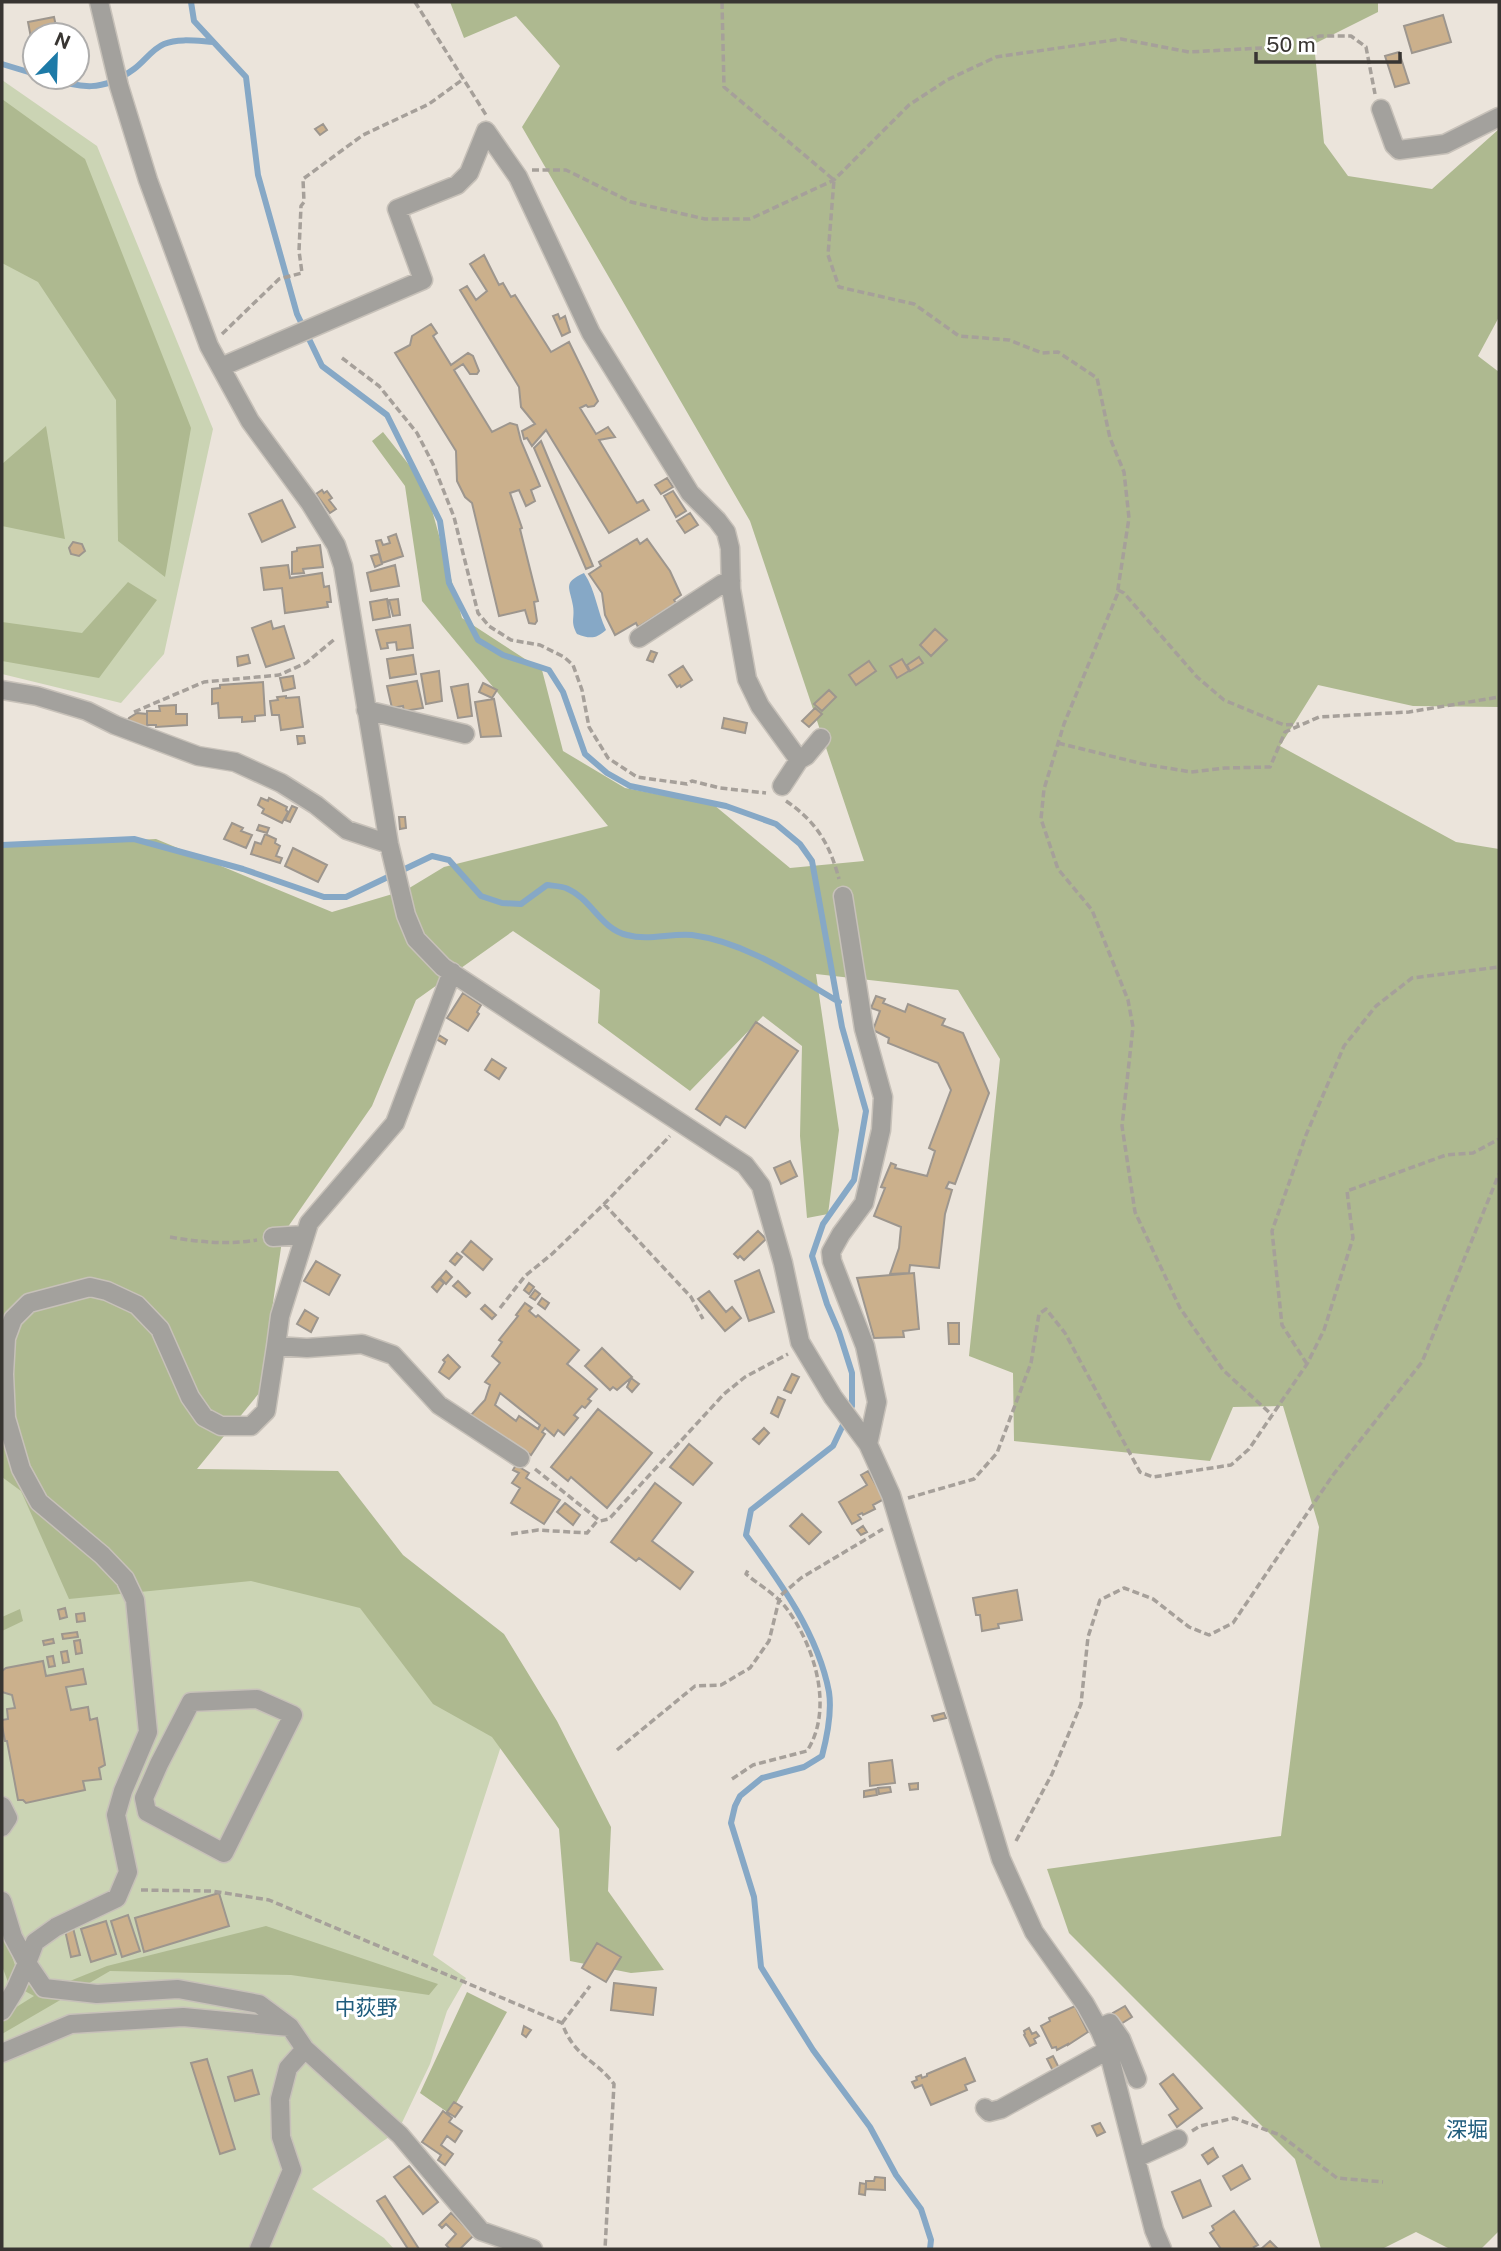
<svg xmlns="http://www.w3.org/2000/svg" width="1501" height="2251" font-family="'Public Sans','Noto Sans JP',sans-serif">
<rect width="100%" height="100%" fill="#ebe4db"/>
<path fill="#cbd4b4" d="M2,80L97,146L213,429L164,654L121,703L2,674Z
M2,871L135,1519L322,1523L518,1694L433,1955L466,1978L447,2011L430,2064L398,2131L312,2189L384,2238L394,2249H2Z"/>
<path fill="#aeb990" d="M450,2H1378V12L1314,44L1324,143L1348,176L1432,189L1499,129V317L1478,356L1499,372V707L1413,706L1318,685L1280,746L1456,842L1499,849V2231L1481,2249H1450L1416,2232L1382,2249H1321L1295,2159L1069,1933L1047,1869L1281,1836L1319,1527L1283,1406L1233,1407L1210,1461L1014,1441L1013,1373L969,1356L1000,1059L958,990L816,974L839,1130L828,1214L807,1218L800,1136L802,1046L763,1016L690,1091L598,1023L600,990L513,931L416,1000L372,1106L283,1234L260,1392L197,1469L338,1471L403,1555L504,1634L557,1721L611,1827L608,1891L664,1970L631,1973L570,1961L559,1829L492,1737L433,1704L360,1608L251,1581L69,1599L21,1491L2,1477V847L156,839L332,912L406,890L444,867L608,826L422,601L405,486L372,441L383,432L425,485L462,618L542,670L563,751L625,788L714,805L790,868L864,861L750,521L522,127L560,66L516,16L464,38Z
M2,99L85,159L191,428L165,577L118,541L116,400L38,282L2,263Z
M46,426L65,539L2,526V464Z
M128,582L157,600L99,678L2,661V622L82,633Z
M20,1609L23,1621L2,1631V1617Z
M266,1926L438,1984L429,1995L291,1975L110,1971L2,2034V2016L34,1996L8,1982L2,1966V1927L17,1971L55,1987L107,1966Z
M467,1992L507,2012L450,2114L420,2093Z"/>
<path fill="#86a8c6" d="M584,573C596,591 597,611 606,630C596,639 590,639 577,634C570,621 575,619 573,606C570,587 562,583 584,573Z"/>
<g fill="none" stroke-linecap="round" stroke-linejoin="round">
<path stroke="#86a8c6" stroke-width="6" d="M191,2L194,21L246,77L258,175L297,314L322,366L387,415L440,521L449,583L478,640L503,655L549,670L563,692L585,754L607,773L630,786L726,806L776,824L800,844L812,861L842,1027L866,1111L854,1180L823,1224L812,1256L827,1304L839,1332L852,1373V1406L833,1446L751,1510L746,1535C780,1582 818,1634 829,1692C832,1712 827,1737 822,1756L804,1767L762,1778L740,1796L735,1806L731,1823L754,1897L761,1967L813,2050L870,2127L896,2175L921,2209L931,2240L930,2249
M2,64L35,74
M46,77C82,88 101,93 134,69C144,62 152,49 164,44C179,38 197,41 213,42
M2,845L134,839L243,869L324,897H346L432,856L449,860L481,896L502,903L521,904L547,885C554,886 562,886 568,889C591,899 601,929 627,935C649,941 670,933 692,935C745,942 793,975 839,1002"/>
</g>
<path fill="#cbb08c" stroke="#9d968e" stroke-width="2" fill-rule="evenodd" d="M1443,15L1451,42L1412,53L1404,26Z
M54,17L58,35H35V43H32L28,22Z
M1399,52L1409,83L1395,87L1385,56Z
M323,124L327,130L320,135L315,129Z
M484,255L499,285L503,283L511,297L515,295L551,352L569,342L598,401L594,406L588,407L586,405L580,408L596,434L608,427L615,437L599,440L637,503L643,500L649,510L609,533L546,430L532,446L527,438L524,439L522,431L535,424L521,407L519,387L460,290L467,286L476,300L487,291L470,264Z
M558,314L560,319L565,316L570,332L562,336L553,316Z
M431,324L437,333L433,336L451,365L468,353L473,356L479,371L477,374H470L463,364L454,370L492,432L510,423L517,425L521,441L540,486L531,490L535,501L526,506L519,490L510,493L522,528L520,529L538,601L534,602L537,621L535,624L529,623L525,610L499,616L472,503L465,497L457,481L456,451L395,353L410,345L412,336Z
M541,441L593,566L586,569L534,448Z
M667,478L673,487L661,494L655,485Z
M322,490L324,493L327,491L332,498L329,500L336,509L330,513L316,494Z
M673,491L686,511L676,517L664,496Z
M282,500L295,527L262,542L249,514Z
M690,513L698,525L685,533L677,521Z
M396,534L403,556L382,563L376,541L381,540L383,545L390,543L388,537Z
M637,539L640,544L647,539L670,571L681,595L674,600L676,603L638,627L636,623L615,635L605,615L602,593L589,574L601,566L599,562Z
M73,542L82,544L85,551L79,556L71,554L69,548Z
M320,545L323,567L303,569L304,573L292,574V552L297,551V548Z
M379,554L382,564L375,567L371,556Z
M288,565L290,578L322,573L324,587L329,586L331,602H327L328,607L285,613L282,588L264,590L261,568Z
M395,565L399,586L371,591L367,573Z
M387,599L390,617L373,620L370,602Z
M398,599L400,615L393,616L389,600Z
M271,621L273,629L284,626L294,658L266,667L252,628Z
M410,625L413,648L397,650L396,642L387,643L388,648L381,649L376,630Z
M935,629L947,640L931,656L920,645Z
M651,651L657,653L653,662L647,660Z
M248,655L250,663L238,666L237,657Z
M413,655L416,674L390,678L387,659Z
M919,657L923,663L910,671L907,665Z
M902,659L909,671L897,678L890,666Z
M869,661L876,671L856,685L849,675Z
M683,666L692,680L681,687L680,685L677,687L669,675Z
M439,671L442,701L426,704L421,674Z
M293,676L295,688L283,691L280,678Z
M417,681L423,708L404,711L403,706L392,708L387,686Z
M263,682L265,715L255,716V721L242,722V717L219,718L218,703L212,704V689L220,688V685Z
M483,683L497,690L492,698L479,692Z
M468,684L472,716L458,718L451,687Z
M829,690L836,697L822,711L814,704Z
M286,696V698L299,697L303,727L281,730L279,715H272L270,701L278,700L277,697Z
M494,699L501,736L481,737L475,702Z
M176,705V714H187V725L156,727V725H147V711H160L159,706Z
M815,708L822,714L809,727L802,721Z
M137,713L147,714V730L127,722L129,718Z
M724,718L747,723L745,733L722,728Z
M297,736H304L305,743L298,744Z
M261,798L268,801L269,798L287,807L286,810L288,812L282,823L262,813L264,809L258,805Z
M292,806L297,808L290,822L285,820Z
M399,817H405L406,828L400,829Z
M232,823L243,828L241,831L252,835L246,848L224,839Z
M259,825L269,828L267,833L257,830Z
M265,834L276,839L275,843L280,846L276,856L282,858L280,863L251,854L255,842L261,844Z
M293,848L327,865L318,882L285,866Z
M463,993L481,1005L477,1012L479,1014L468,1031L447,1018Z
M876,996L885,999L883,1003L905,1012L908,1004L945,1019L942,1025L963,1033L989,1093L955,1184L949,1182L946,1188L952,1190L945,1214L939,1268L910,1265L909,1273L890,1274L899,1248L901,1227L874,1216L885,1188L881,1187L891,1163L896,1165L895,1168L927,1176L935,1151L929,1148L951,1090L938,1063L888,1043L889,1038L873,1030L880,1011L871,1008Z
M756,1022L798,1051L745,1128L726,1116L720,1125L696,1109Z
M439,1035L447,1040L445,1044L436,1039Z
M492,1059L506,1068L499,1079L485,1070Z
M790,1161L797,1176L781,1184L774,1168Z
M758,1231L766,1239L744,1260L740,1256L738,1258L734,1254Z
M471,1241L492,1259L483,1270L462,1252Z
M457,1253L462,1257L455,1265L450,1261Z
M316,1261L340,1275L329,1295L304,1281Z
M759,1270L774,1312L749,1321L735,1281Z
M446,1271L452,1277L446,1284L440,1278Z
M914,1273L919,1329L903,1331L904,1337L874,1338L857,1278Z
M439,1279L444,1283L437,1292L432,1287Z
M458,1281L470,1293L466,1297L453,1286Z
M529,1283L534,1287L529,1294L524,1290Z
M535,1290L540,1294L535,1300L530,1297Z
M709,1291L726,1312L732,1307L741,1318L725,1331L698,1299Z
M542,1298L549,1303L545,1309L538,1304Z
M525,1303L532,1308L529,1311L536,1317L538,1315L579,1350L567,1364L597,1389L588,1399L591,1401L585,1408L582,1406L574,1415L578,1418L564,1435L558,1430L554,1436L545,1428L542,1432L545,1434L531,1455L471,1415L485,1400L490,1385L485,1382L500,1363L492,1356L502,1342L499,1340L518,1316L516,1315ZM500,1393L540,1425L538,1429L519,1416L516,1421L495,1405Z
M485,1305L496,1315L492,1319L481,1309Z
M305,1310L318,1318L311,1332L297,1324Z
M948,1323H959V1344H949Z
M602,1348L632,1377L617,1390L613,1387L610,1390L585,1366Z
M448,1355L460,1367L449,1379L439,1372L445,1362L443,1360Z
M792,1374L799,1377L791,1393L784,1390Z
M631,1378L639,1384L632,1392L627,1387Z
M778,1397L785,1400L778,1417L771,1413Z
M598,1409L652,1453L607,1508L571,1477L568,1481L551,1467Z
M764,1428L769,1433L759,1444L753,1439Z
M689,1444L712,1463L693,1485L670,1467Z
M516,1465L529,1473L526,1478L560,1500L544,1524L511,1503L520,1488L512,1483L519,1473L513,1470Z
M868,1471L884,1499L873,1505L875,1509L863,1515L862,1513L858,1515L861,1519L852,1524L839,1502L867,1485L861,1475Z
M655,1483L681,1503L652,1541L693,1572L680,1589L639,1558L636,1561L611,1542Z
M565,1503L580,1515L573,1525L557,1512Z
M802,1514L821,1532L809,1544L790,1526Z
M863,1526L867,1532L861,1535L857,1530Z
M1017,1590L1022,1620L998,1624L999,1628L982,1631L980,1615H976L973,1598Z
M65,1608L67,1617L60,1619L58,1610Z
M84,1613L85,1621L77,1622L76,1614Z
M77,1632L78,1637L63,1639L62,1634Z
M53,1639L54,1643L44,1645L43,1641Z
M80,1640L82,1653L76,1654L74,1641Z
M67,1651L69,1662L63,1663L61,1652Z
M53,1656L55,1666L49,1667L47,1657Z
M43,1661L46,1676L83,1669L86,1684L66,1687L71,1710L88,1707L90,1720L97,1718L105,1765L99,1768L101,1779L83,1781L85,1790L26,1803L23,1800H18L7,1741H5L2,1726V1720L8,1719L7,1709L15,1708L12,1695L2,1692V1671L6,1668Z
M944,1713L946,1718L934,1721L932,1716Z
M892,1760L895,1783L870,1786L869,1763Z
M918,1783V1789L910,1790L909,1784Z
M890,1787L891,1792L879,1794L878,1788Z
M876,1789L877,1795L864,1797V1791Z
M219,1893L229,1926L144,1952L135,1918Z
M128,1915L140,1951L122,1957L111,1921Z
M106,1921L116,1954L91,1962L81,1929Z
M73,1928L80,1955L71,1957L65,1930Z
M597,1943L621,1957L606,1982L582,1968Z
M614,1983L656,1988L653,2015L611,2010Z
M1075,2006L1088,2032L1068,2045V2044L1057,2050L1056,2047L1052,2048L1041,2026L1050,2021L1049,2018Z
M1125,2006L1132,2017L1119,2025L1113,2013Z
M524,2026L531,2030L526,2037L522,2034Z
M1029,2028L1032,2034L1036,2032L1039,2036L1034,2039L1036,2043L1030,2046L1024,2035L1025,2034L1024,2031Z
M1053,2056L1059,2068L1053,2071L1047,2059Z
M965,2058L975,2081L965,2085L967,2090L931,2105L922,2085L915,2088L912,2082L917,2080L916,2077L921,2075L922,2078L927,2076V2074Z
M207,2059L235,2149L220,2154L191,2063Z
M252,2070L259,2094L235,2101L228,2077Z
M1173,2074L1202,2108L1177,2127L1169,2115L1178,2109L1160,2084Z
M454,2102L462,2107L455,2117L447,2112Z
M443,2111L452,2118L449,2122L462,2131L455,2142L447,2136L441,2145L453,2154L445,2165L438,2160L441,2155L422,2142Z
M1100,2123L1105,2132L1097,2136L1092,2126Z
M1213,2148L1218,2157L1208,2164L1202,2155Z
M1242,2165L1250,2179L1231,2190L1223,2176Z
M409,2166L438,2202L423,2214L394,2177Z
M875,2177L885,2178V2190L866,2189V2181H874Z
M1200,2180L1211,2206L1183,2218L1172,2192Z
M860,2183L866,2184L865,2195L859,2194Z
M385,2196L419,2249H408L377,2201Z
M1234,2211L1258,2245L1254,2247L1256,2249H1221L1210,2233L1214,2230L1212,2226Z
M451,2213L474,2235L460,2249H450L446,2245L456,2234L446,2224L442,2228L439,2225Z
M1270,2241L1278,2249H1261Z"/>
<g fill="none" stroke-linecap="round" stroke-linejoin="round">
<g stroke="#c7c1b9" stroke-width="21">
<path id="minor" d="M99,2L119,86L148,180L209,346L250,421L310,503L336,545L343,566L389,844L406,915L416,939L443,967L745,1165L761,1186L783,1263L800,1342L833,1397L868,1444L891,1495L1001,1859L1034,1932L1085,2004L1100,2031L1108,2050L1154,2230L1162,2249
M1381,109L1394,145L1399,150L1445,144L1499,117
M486,131L518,177L591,333L690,493L717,520L726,532L730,548L731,589L747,679L760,706L799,760L782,786
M221,367L423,280L397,209L457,185L469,173L486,131
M639,638L722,584L731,581
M2,690L37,696L87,711L115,725L198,756L235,762L281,783L316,805L347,830L389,844
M366,710L465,734
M799,760L806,756L821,738
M843,896L864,1029L883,1097L881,1130L864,1203L841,1234L831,1252L832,1261L865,1346L877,1402L868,1444
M452,972L395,1123L309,1223L280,1316L276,1346L307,1348L362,1344L393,1355L439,1405L520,1458
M273,1237L304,1235
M276,1346L266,1411L251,1426H221L204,1417L190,1397L160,1329L137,1305L107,1291L90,1287L29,1303L13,1319L6,1338L4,1374L6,1418L21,1469L39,1502L102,1555L125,1579L135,1600L148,1732L123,1791L116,1815L128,1872L117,1898L56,1927L35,1942L27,1963L44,1988L97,1994L178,1989L259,2004L290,2027L305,2049L400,2135L481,2231L533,2249
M257,1699L293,1715L224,1853L147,1812L144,1798L159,1764L191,1702Z
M2,1806L8,1818L2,1827
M2,1901L13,1937L27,1963L15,1990L2,2011
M1099,2028L1110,2023L1121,2039L1137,2079
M2,2053L71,2024L183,2017L290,2027
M985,2108L989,2112L1001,2109L1108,2050
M1136,2158L1178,2139
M259,2249L292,2170L281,2137L280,2099L288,2068L305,2049"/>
</g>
<path stroke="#a6a09a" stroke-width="3.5" stroke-dasharray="7 3.5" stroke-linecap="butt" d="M415,2L486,115
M722,2L724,87L834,180L828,255L839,287L914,304L959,336L1009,340L1042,353L1058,352L1097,378L1110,438L1124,472L1129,518L1117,595L1064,724L1044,789L1041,819L1058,869L1092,910L1128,1000L1133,1027L1122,1126L1135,1212L1180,1308L1223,1370L1272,1415
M532,170H566L631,202L705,219H750L834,180L909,105L947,80L996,57L1121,39L1189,52L1279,47L1320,36H1351L1366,47L1375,94
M222,334L279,279L302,273L299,251L301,206L304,202L303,179L363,135L429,104L462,80
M342,358L379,386L417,433L433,464L454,517L478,613L489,626L511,640L540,645L564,657L573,665L582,690L589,727L608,758L637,777L687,784L692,781L720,788L766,793
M1118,590L1124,593L1197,677L1224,700L1284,725L1299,724
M134,712L204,682L279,675L306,663L336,638
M1058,743L1143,764L1191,772L1225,768L1270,767L1285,732L1319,717L1409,712L1499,697
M786,801C817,822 830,845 839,879
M604,1204L691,1297L703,1319
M170,1237C199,1242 228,1245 257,1240
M500,1308L525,1276L552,1254L604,1204L670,1136
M1307,1364L1282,1325L1272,1231L1306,1135L1344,1046L1376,1006L1412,978L1499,967
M535,1469L600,1521L609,1519L724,1394L745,1377L788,1354
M908,1498L974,1479L997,1453L1031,1363L1039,1314L1046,1309L1065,1333L1140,1472L1153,1477L1231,1465L1249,1449L1307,1364L1324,1330L1353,1238L1347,1191L1446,1155L1473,1153L1499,1139
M511,1534L538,1530L587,1533L598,1520
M617,1750L695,1686L721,1685L750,1668L769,1641L780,1596L801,1578L883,1529
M732,1779L753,1765L807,1751C834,1709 815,1647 787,1609C777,1595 759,1585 746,1574L749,1568
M1016,1841L1052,1774L1081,1704L1088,1637L1100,1600L1124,1588L1153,1599L1189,1627L1209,1635L1233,1623L1333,1475L1422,1362L1499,1174
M141,1890L212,1891L269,1900L562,2023C574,2057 595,2059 614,2084L605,2249
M562,2023L590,1986
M1192,2131L1200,2126L1234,2118L1280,2135L1337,2178L1383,2182"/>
<use href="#minor" stroke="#a3a19d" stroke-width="18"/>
</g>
<g text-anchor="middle" stroke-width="6" stroke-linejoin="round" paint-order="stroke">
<g font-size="21" fill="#215d7d" stroke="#fff">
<text x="366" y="2015">中荻野</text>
<text x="1467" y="2137">深堀</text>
</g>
</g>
<rect width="1501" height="2251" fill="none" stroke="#383532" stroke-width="7"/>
<g transform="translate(56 56) rotate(23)"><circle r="33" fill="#ffffff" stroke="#afaead" stroke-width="2"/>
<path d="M0-5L12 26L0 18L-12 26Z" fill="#1d7aa7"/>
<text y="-10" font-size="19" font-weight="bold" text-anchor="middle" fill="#383532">N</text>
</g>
<path d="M1256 52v10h144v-10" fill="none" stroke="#383532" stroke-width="3.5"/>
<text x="1266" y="52" font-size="21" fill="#383532" stroke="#ffffff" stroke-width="5" paint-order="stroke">50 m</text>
</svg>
